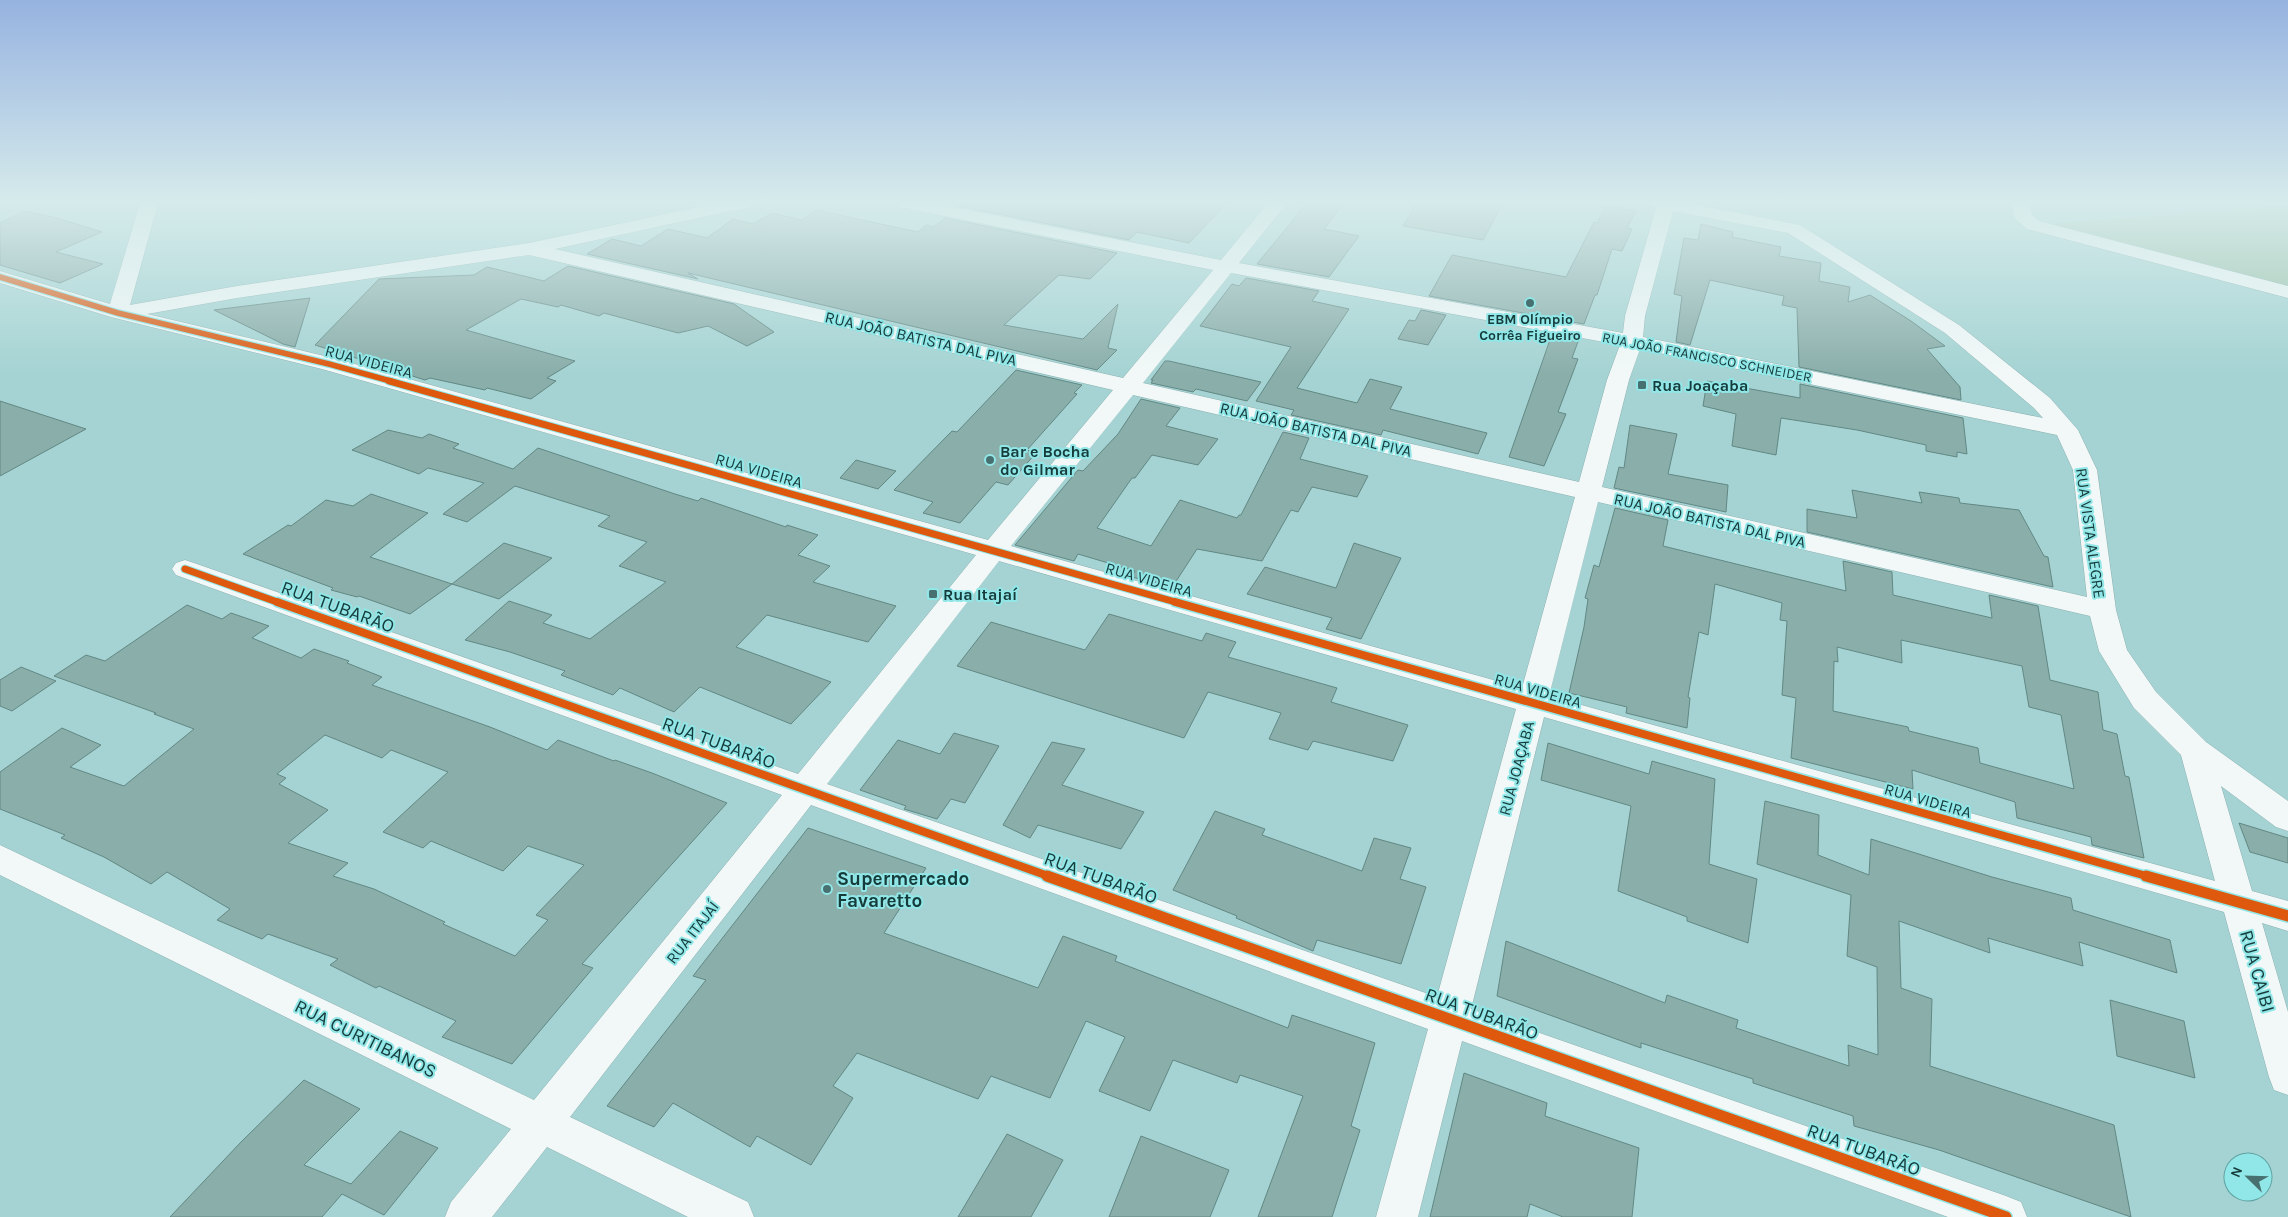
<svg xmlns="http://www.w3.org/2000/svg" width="2288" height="1217" font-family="Karla,sans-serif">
<rect width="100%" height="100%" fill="#a5d3d3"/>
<path fill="#9cc2a8" d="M2288,206V292L2033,225Z"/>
<path fill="#8aaeaa" stroke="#628884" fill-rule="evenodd" d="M963,203H1227L1189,243L1137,232L1129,240L959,206Z
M1307,203H1344L1324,229L1359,236L1329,277L1257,264Z
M1417,203H1503L1483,240L1403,226Z
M1606,206L1636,211L1627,228L1632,229L1622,251L1612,249L1597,295H1595L1584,324L1429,296L1452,255L1566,277L1594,222L1597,223Z
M816,210L918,232L926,225L934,227L945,218L1117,253L1090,279L1059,275L1004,325L1083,339L1118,304L1108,348L1117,350L1097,370L688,273L698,279L587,254L612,239L641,246L668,229L707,238L733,219L753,224L772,213L802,220Z
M25,211L57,218L102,232L56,252L103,264L60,283L0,265V223Z
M1701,224L1733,232L1732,237L1781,247L1779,256L1821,263L1819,281L1850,287L1848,302L1870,295L1911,321L1945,346L1927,349L1960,387L1961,400L1799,367L1797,308L1782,305L1784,296L1710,280L1690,345L1676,342L1682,296L1674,294L1684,238L1698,240Z
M568,266L734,304L774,332L747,346L708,326L678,333L604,313L599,316L561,305L558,307L521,299L466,330L575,361L547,378L556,381L531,399L487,388L485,390L430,378L425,380L315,345L379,279L474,275L487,267L544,281Z
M1246,278L1319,291L1312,301L1349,309L1297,388L1357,403L1370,379L1402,387L1390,409L1487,433L1478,454L1383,430L1381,435L1291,415L1294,410L1256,401L1291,347L1200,326L1232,284L1239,286Z
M310,298L295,347L283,344L214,310Z
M1421,310L1446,315L1428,345L1398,339L1409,320L1415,321Z
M1552,334L1579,339L1572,358L1578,359L1558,412L1566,414L1544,466L1509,457Z
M1165,361H1169L1261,382L1247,401L1196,389L1193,392L1151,383L1153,380H1151Z
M1016,370L1082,385L1074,393L1077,394L1027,450L1036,453L1008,485L996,482L960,523L923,513L933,502L894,490L952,431L957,432Z
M1707,381L1800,398V384L1963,418L1967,454L1957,452V457L1926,451V445L1857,430L1781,418L1776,455L1732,446L1736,414L1703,406Z
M1141,399L1180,408L1166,426L1218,439L1198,465L1152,455L1135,478H1132L1097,528L1151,546L1180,500L1237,518L1239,515H1241L1283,432L1309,438L1300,459L1368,476L1357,497L1312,487L1298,512L1291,510L1262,561L1197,549L1173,586L1131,577L1135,571L1078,554L1074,561L1015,545L1078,470L1083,471L1118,434Z
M0,401L86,429L0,476Z
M1630,425L1677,434L1668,474L1728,485L1726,512L1614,488L1619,467L1624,468Z
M388,430L422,438L429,434L459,444L453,448L513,469L538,448L675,494L698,501L701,498L786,527L787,525L818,535L798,555L830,566L813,582L896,606L868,642L767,615L736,647L831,682L791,724L700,687L674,712L620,688L613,695L561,675L565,671L510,652L465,640L509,601L552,615L543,623L590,639L666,582L619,566L647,542L598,526L610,516L515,486L467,522L443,514L484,483L428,468L419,474L352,450Z
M856,460L896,471L878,489L840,478Z
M1852,490L1922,503L1919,492L1959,498L1960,503L2019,510L2044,556L2048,557L2053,587L1807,532V509L1857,518Z
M371,494L428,513L370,557L452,584L410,614L359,596L357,597L331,590L333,588L243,554L288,525L291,526L326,500L353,506Z
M1615,508L1668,520L1663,546L1846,591L1843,561L1892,572L1893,595L1992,618L1989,595L2038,606L2050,680L2098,692L2103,730L2117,734L2125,776L2129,777L2144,858L2092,845L2091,837L2017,818L2015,802L1912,770L1913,789L1791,758L1796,698L1782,695L1787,621L1780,620L1782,603L1715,584L1708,635L1699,632L1688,697L1690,698L1687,728L1626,713L1627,707L1569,693L1584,627L1588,599L1585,598L1594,565L1599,567ZM1901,640L2022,666L2029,707L2061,715L2074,789L1980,763L1978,748L1909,731L1908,727L1833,711L1834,661L1838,662L1837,647L1902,663Z
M504,543L552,558L499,599L452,584Z
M1354,543L1401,558L1361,639L1326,629L1332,618L1247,594L1265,567L1336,588Z
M187,605L222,619L231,613L269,626L252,638L301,658L314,649L349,661L347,663L382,677L372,685L490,727L547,750L558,740L614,761L615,760L652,773L727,803L582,964L593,968L512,1064L442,1037L456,1021L379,986L376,988L330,965L338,959L268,934L262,939L217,920L230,909L167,872L151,884L104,857L61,838L65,835L0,809V772L62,728L101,745L70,767L124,786L194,729L154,714L156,713L54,676L86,655L105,661ZM325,735L382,758L391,750L448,772L383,832L423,848L431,841L503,871L528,846L584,865L536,915L548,920L515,956L443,924L445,922L374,889L333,876L348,863L288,843L328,810L279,784L286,778L277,774Z
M1109,614L1202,641L1206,633L1236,642L1228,657L1337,688L1331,702L1408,725L1393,761L1313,741L1308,750L1269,739L1281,713L1208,692L1184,738L957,666L991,622L1085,650Z
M21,667L56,681L12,711L0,706V680Z
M954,733L999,746L965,803L951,799L937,819L904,809L906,806L860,790L898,740L940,754Z
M1052,742L1085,749L1062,785L1144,812L1121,849L1038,825L1030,838L1003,825Z
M1548,743L1649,774L1652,761L1715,779L1709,864L1757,879L1748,943L1687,921V917L1618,891L1631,806L1541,780Z
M1765,801L1819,815L1818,855L1869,875L1871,839L1992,877L2071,898L2073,910L2170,940L2177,973L2079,942L2083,966L1988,938L1990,953L1899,921L1901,988L1932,999L1930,1066L2114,1125L2131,1217L1939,1150L1854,1126L1853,1116L1753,1083V1079L1641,1043V1048L1497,996L1506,941L1665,1003L1667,995L1738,1020L1736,1028L1849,1066L1848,1045L1878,1055L1877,967L1847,956L1851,895L1757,864Z
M1215,811L1265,829L1262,835L1362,871L1374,838L1411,848L1400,879L1426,887L1401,964L1317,940L1313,951L1236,918L1237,916L1173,890Z
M2239,823L2288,838V863L2250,852Z
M808,828L926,868L884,933L1038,988L1063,936L1117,956L1115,961L1288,1028L1292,1015L1375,1043L1351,1126L1360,1130L1332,1217H1258L1303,1096L1240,1075L1237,1083L1173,1060L1150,1111L1099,1091L1125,1037L1086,1021L1050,1098L991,1076L978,1099L857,1053L833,1086L853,1098L811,1165L757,1136L750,1147L673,1103L654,1127L607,1106L706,980L693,976Z
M2110,1000L2184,1021L2195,1078L2117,1056Z
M1464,1073L1547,1103L1545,1116L1639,1148L1632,1217H1563L1530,1204L1527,1217H1430Z
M304,1080L360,1109L304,1165L351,1184L400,1131L438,1148L384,1215L342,1194L322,1217H170L241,1142Z
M1007,1134L1063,1160L1031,1217H958Z
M1141,1136L1229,1170L1210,1217H1109Z"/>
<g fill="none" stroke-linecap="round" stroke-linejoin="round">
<g stroke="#8cb1b1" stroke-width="1">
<path id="minor" d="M140,203H158L130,305L237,286L529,243L718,203H753L750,207L744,208L555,249L1123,378L1213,270L905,208L899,207L896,203H933L1221,260L1268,203H1287L1239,263L1623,333L1625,316L1656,208L1649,203H1687L1800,225L1959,325L2050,398L2078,430L2097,470L2116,610L2127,650L2156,692L2206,742L2288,801V831L2276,827L2221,786L2252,891L2288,901V931L2262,923L2288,1012V1095L2274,1090L2269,1077L2224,912L1544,717L1471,1009L2006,1196L2021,1202L2027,1217H1948L1462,1041L1418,1217H1376L1428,1029L811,805L570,1117L748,1202L754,1217H688L547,1147L492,1217H445L451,1202L511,1129L0,875V845L534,1100L782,795L176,575L172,569L176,563L185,560L194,563L798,774L976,555L322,369L111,317L0,283V271L110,304ZM1673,211L1788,233L1945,333L2034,408L2043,418L1643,337L1645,316ZM529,255L1113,390L988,540L337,359L147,314L237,298ZM1231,273L1620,345L1607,380L1579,482L1143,383ZM1640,349L2057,435L2073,470L2087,597L1602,487L1629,380ZM1133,395L1575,497L1522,688L1011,546ZM1598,502L2090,616L2099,651L2134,708L2181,755L2215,881L1549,696ZM999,561L1516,709L1437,997L827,784Z
M2012,203H2030L2032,215L2039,221L2288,286V298L2027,229L2014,217Z"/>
</g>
<use href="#minor" fill="#f2f8f8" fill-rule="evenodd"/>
<g stroke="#91e7e7" stroke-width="8">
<path id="cycleway-far3" d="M0,277L118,313L329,364L394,382"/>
</g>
<g stroke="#91e7e7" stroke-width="9">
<path id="cycleway-far2" d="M389,381L1179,603
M185,569L280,603"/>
</g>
<g stroke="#91e7e7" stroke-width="11">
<path id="cycleway-far1" d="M277,602L1051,877
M1175,602L2150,877"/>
</g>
<g stroke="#91e7e7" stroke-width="14">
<path id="cycleway" d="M1047,876L2006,1217
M2146,876L2288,916"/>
</g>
<use href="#cycleway-far3" stroke="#de580e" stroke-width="5.5"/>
<use href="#cycleway-far2" stroke="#de580e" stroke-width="7"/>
<use href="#cycleway-far1" stroke="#de580e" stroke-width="8"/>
<use href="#cycleway" stroke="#de580e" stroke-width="11"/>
</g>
<linearGradient id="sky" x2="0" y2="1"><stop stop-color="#96b3e0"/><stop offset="0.54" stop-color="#d6ebeb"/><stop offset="1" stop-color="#d6ebeb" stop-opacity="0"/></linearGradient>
<rect width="2288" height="374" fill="url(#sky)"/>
<g fill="#487070" stroke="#91e7e7" stroke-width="2">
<circle cx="1530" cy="303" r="5"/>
<rect x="1637" y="380" width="10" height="10" rx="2.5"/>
<circle cx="990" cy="460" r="5"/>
<rect x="928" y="589" width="10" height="10" rx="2.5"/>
<circle cx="827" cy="889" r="5"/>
</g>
<g text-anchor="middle" stroke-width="4" stroke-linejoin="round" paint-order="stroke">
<g font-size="14" font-weight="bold" fill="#163b3b" stroke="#91e7e7">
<text x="1530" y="324">EBM Olímpio<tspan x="1530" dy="16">Corrêa Figueiro</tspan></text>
</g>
<g font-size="14" fill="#163b3b" stroke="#91e7e7">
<text transform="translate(1707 357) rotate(11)" y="5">RUA JOÃO FRANCISCO SCHNEIDER</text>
</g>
<g font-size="16" fill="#163b3b" stroke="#91e7e7">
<text transform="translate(921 338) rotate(13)" y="6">RUA JOÃO BATISTA DAL PIVA</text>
<text transform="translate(369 361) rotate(15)" y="6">RUA VIDEIRA</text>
<text transform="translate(1316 429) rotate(13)" y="6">RUA JOÃO BATISTA DAL PIVA</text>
<text transform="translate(759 470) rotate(16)" y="6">RUA VIDEIRA</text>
<text transform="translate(1710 520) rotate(13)" y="6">RUA JOÃO BATISTA DAL PIVA</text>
<text transform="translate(2091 533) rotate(82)" y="6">RUA VISTA ALEGRE</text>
<text transform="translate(1149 579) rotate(16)" y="6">RUA VIDEIRA</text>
<text transform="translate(1538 690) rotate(16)" y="6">RUA VIDEIRA</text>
<text transform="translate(1516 768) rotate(-75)" y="6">RUA JOAÇABA</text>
<text transform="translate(1928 800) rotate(16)" y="6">RUA VIDEIRA</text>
<text transform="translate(692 932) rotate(-52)" y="6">RUA ITAJAÍ</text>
</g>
<g font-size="16" font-weight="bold" fill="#163b3b" stroke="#91e7e7" text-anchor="start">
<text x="1652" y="391">Rua Joaçaba</text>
<text x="1000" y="457">Bar e Bocha<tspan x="1000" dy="18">do Gilmar</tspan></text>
<text x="943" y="600">Rua Itajaí</text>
</g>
<g font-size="19" fill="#163b3b" stroke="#91e7e7">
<text transform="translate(338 606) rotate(20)" y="7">RUA TUBARÃO</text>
<text transform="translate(719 742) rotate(20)" y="7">RUA TUBARÃO</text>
<text transform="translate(1101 877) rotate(20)" y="7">RUA TUBARÃO</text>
<text transform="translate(2258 971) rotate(74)" y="7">RUA CAIBI</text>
<text transform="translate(1482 1013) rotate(20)" y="7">RUA TUBARÃO</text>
<text transform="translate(366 1038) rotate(26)" y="7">RUA CURITIBANOS</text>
<text transform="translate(1864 1149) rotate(20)" y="7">RUA TUBARÃO</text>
</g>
<g font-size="19" font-weight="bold" fill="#163b3b" stroke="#91e7e7" text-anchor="start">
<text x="837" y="885">Supermercado<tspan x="837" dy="22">Favaretto</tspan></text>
</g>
</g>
<g transform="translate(2248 1177) rotate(293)"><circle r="24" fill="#91e7e7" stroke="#60a2a2"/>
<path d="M0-4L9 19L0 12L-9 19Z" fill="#487070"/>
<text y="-8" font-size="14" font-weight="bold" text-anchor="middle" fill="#163b3b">N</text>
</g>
</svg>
